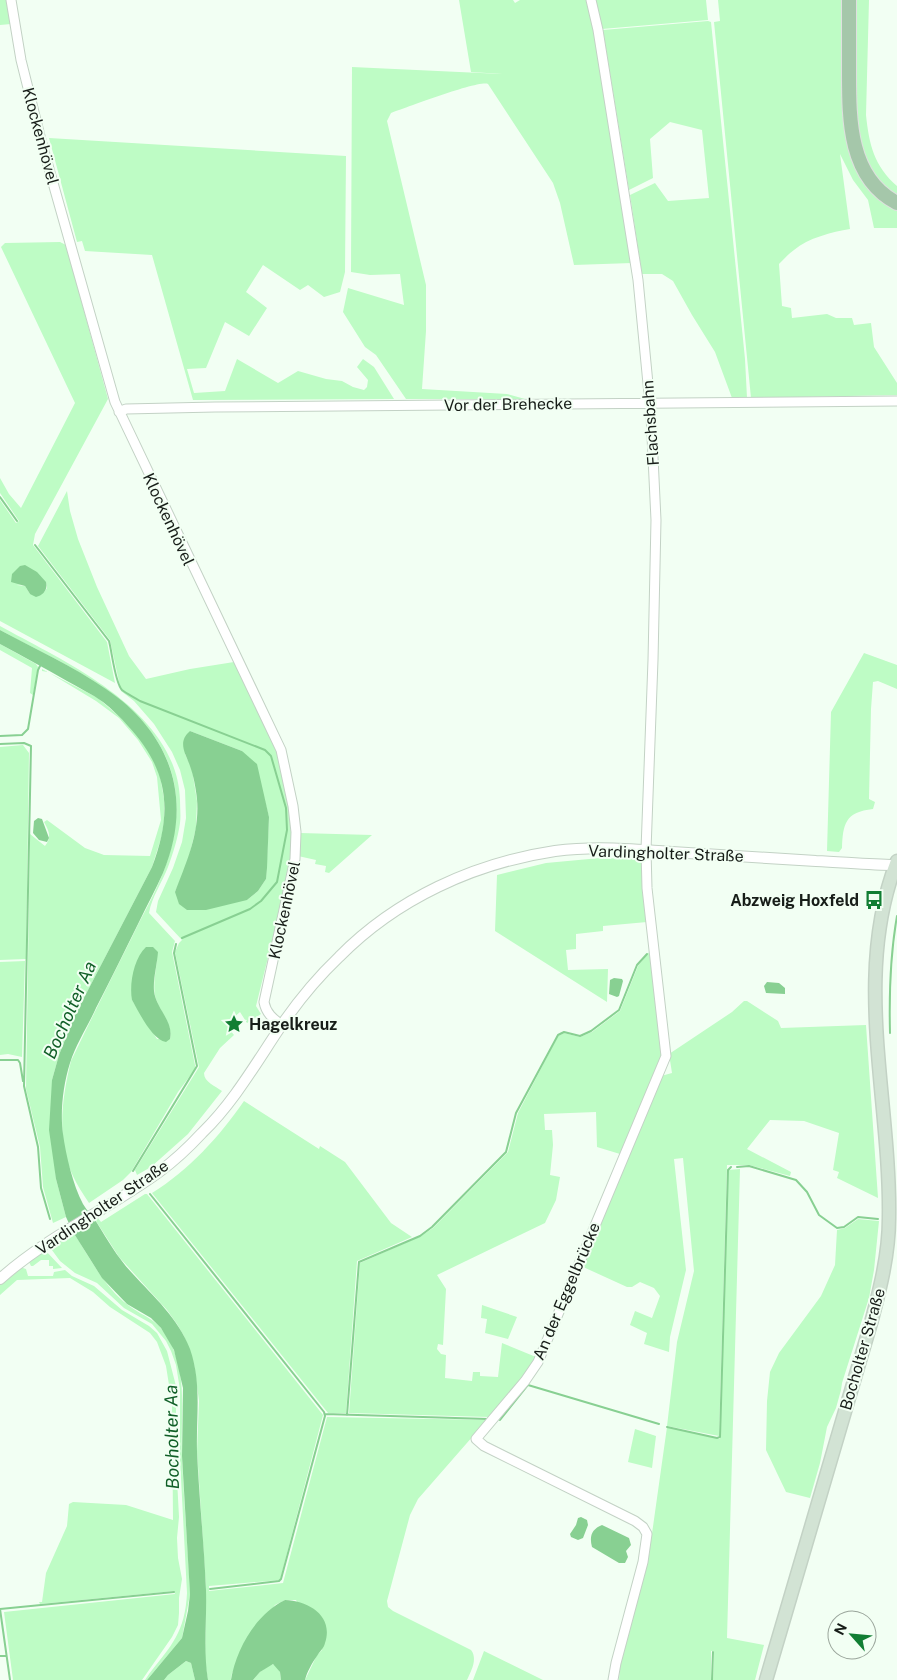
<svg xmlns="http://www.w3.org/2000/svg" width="897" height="1680" font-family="'Public Sans',sans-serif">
<rect width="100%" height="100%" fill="#f2fff3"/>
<path fill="#befcc5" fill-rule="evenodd" d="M0,0H7L11,24L0,25Z
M459,0H513L515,3L520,0H586L594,33L632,263L574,265L560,203L553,183L488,84C478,80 406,108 391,113L387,121L426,285V331L422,389L507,394L525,399H406L376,355L365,347L343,312L348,288L404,305L400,274L370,275L351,272L352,67L502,74L471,72Z
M595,0H706L708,20L602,29Z
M718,0H844L848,140L897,209V228H874L868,200L853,180L840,154L850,229C832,232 808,238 794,250C788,254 784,259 779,264L782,306L791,308L792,318L827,314L836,318H852L854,325L871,323L874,347L897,383V395L751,398L714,22L720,21Z
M853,0H869L866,115C869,144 874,166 897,186V196L880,182L868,168L862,155L855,117Z
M708,21L711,22L745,359L747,398H732L715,352L692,315L673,281L662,274H642L630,195L655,183L668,201L709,198L702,130L670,122L650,139L653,178L629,190L603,30Z
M49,138L346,156L345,272L340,292L324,297L308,285L300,290L263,265L246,292L267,308L249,336L225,322L206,368L187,369L194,393L225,391L237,359L278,383L298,371L326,379L342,381L353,387L364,390L367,387L368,380L357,367L363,359L374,367L394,399L193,400L152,255L85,251L82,241L77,242Z
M60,242L66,245L108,399L35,534L33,545L107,642L115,683L0,621V500L16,523L19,521L0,493V478L9,494L21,508L75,403L1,247L5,243ZM46,582L47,588L44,592L30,594L25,586L17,585Z
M67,491L70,511L78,539L97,587L129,656L146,679L190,669L234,662L278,754L290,810L292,860L256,1006L261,1014L247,1023L240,1012L232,1019L229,1029L234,1035L220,1048L204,1073C204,1082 215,1086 222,1091L188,1134L151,1167L137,1175L135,1170L199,1067L175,952L179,943L182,940L156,912L158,901L173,868L182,842L186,818L185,790L180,770L172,752L154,724L134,701L121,691L110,640L38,546ZM190,731L242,751L263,794L269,817L266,879L258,891L247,900L175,892L187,865L196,828L197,801L192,769L185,754Z
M0,626C67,663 177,711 180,800C180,808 181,816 180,823C178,837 173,854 168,867C162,883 152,896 149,913L175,941L172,952L195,1065V1069L178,1092L131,1172L123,1180L89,1203C83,1194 77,1185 73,1176C56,1141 62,1097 71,1061C91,1019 112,977 133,935C143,914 156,892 164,870C189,803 177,747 121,701C85,671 40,652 0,630ZM157,959C156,971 152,987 156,999C160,1012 173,1024 170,1039H157L132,1000Z
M0,644L36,664L38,667L33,695L30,693L32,668L0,650Z
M864,653L897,665V689L878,681L873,682L871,709L869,799L875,802L873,809C845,812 843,824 842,848L839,852L827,851L831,712Z
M42,669L98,698L122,719L139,737L150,753L160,775L164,799V821L162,835L152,867L74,1017L59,1055L52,1080L56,1179L66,1217L53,1223L43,1187L40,1147L26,1089L30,834L45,846C52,837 49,831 44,822L47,820L85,848L104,855L150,856L161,820L157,777L152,762L138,740L119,718L96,701L48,672L42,671Z
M23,745L29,753L26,959L0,960V747Z
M300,833L372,835L329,873L325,872L326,866L315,864L316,860L298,856Z
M600,858L640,859L642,862V879L647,922L603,926V931L576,934V949L566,950L568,970L608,969L607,1002L495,931L497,875L546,863Z
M650,951L662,1054L620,1154L597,1147L596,1112L544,1114L545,1130H552L553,1145L550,1175L560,1177L556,1200L545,1223L437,1275L446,1289L443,1345L438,1344L437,1349L441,1354L446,1355L445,1378L472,1381L473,1372H480V1376L498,1377L502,1343L536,1357L524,1376L489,1417L349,1413L360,1263L421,1236L433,1228L508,1152L518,1113L558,1036L564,1033L580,1037L592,1032L620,1011L638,966Z
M25,961L22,1057L8,1054L0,1055V962Z
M744,1001H747L778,1021L781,1028L866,1025L878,1198L837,1178L839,1172L833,1170L839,1133L804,1121L770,1120L747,1149L791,1172L790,1176L749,1165H727L719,1436L667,1426L677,1342L694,1271L683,1158L674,1159L686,1270L670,1337L669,1352L644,1344L647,1333L630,1325L635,1311L652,1318L660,1296L654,1288L640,1282L632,1287H627L581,1266L661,1076L672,1073L669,1054L732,1012Z
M244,1101L319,1149L320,1146L345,1162L391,1223L412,1237L357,1261L346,1413H328L152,1193C188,1171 220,1136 244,1101Z
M740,1169L727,1638L764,1645L755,1680H713L714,1651H711V1680H619L620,1667L648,1562L667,1427L720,1439L728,1170Z
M145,1194H147L323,1415L280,1580L209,1586V1591L283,1583L327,1417L487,1420L418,1499L410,1515L387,1601L388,1607L393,1611L471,1650C478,1659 471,1671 467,1680H305L317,1655L322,1650L296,1600H285L275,1605L232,1673L231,1680H208L205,1662L206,1588L197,1451L199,1401L194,1364L184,1336L177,1324L167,1310L119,1257L96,1221L98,1218L101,1222Z
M858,1219L879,1221L874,1270L869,1298L842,1383L841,1390L836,1408L827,1427L820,1463L810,1498L786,1492L766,1450L767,1401L770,1372L779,1353L821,1296L835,1265L837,1230L845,1228Z
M73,1232C89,1256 104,1287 128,1305C145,1318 155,1317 168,1338C189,1375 180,1417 182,1457C184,1503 188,1548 190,1594L182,1638L147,1680H145L149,1674C172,1645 185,1632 187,1593L180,1459V1390L176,1365L171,1351L166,1341L152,1324L124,1308L97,1283L75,1273L60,1261L49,1246Z
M45,1250L62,1268L53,1269V1266H49V1260H41L33,1266H31L29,1262Z
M20,1267L26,1269L28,1276H53L54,1272L65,1270L72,1276L94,1286L122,1310L149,1326L157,1333L167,1351L176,1386V1460L179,1517L177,1538L178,1558L182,1579L179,1598V1613L178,1625L172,1637L142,1680H13L4,1612L175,1594L174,1591L40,1604L39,1602H42L46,1573L67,1526L69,1504L73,1502L126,1505L173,1520L172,1404L166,1366L157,1342L150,1333L110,1307L93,1292L70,1278L17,1280L0,1295V1284Z
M482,1305L517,1317L508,1339L485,1333L487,1319L481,1318Z
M635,1429L656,1436L652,1468L628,1462Z
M484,1651L543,1680H473Z
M186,1661L191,1663L195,1680H164L168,1675Z
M271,1664L276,1665L280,1672L281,1680H253L260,1672Z"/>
<path fill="#88d092" d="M25,565L37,572L46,582C48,590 43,595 36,597L30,594L25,586L11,582L12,574L20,566Z
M0,630C35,649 73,666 106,689C171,733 194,799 163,873C156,889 147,905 139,922C125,950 111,979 96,1008C88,1026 76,1044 70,1063C63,1085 60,1112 63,1134C66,1156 73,1185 83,1204C87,1211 93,1216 97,1223C108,1241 118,1258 132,1273C154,1297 178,1318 190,1349C202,1384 196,1415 197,1451C199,1497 204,1543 206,1590C207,1620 203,1650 208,1680H195L191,1663L186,1661L168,1675L164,1680H147L182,1638L188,1611L190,1594L182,1456L183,1388L174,1350L161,1328L151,1318L127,1304L102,1278L73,1232L66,1217L56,1179L49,1130L52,1080L59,1055L74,1017L152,867C173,812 169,770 128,726C121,718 112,709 103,702C92,694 79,688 67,681C45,668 22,656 0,644Z
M190,731L242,751L257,764L269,817L267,868L266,879L258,891L247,900L206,910H187L179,904L175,892C186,863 200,833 197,799C196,790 194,778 191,769C187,755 176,743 190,731Z
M38,818L42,819L49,838L47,842L39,840L33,833L34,821Z
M146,947H153L158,952C157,965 153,979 154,991C156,1009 174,1021 170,1039L166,1042C152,1040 139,1012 132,1000C129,984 134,958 146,947Z
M614,978L622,979L623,981L619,996L617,997L609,994L610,980Z
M767,982L779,983L785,988V994L766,993L764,986Z
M581,1517L587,1520L588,1525L583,1538L578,1540L571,1537L570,1534L576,1525L578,1518Z
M602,1525L629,1538L631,1545L626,1551L628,1557L625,1563H619L592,1547C589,1536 592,1529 602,1525Z
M285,1600C309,1601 334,1616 325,1643C324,1648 320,1651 317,1656C312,1663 307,1672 305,1680H281L280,1672L273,1664L260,1672L253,1680H231C236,1649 256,1614 285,1600Z"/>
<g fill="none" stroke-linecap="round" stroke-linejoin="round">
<path stroke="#88d092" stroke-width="2" d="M0,497L17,521
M35,545L109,641C112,652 115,683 122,690C127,694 134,697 140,701L265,750L271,756L286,808L287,830L277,882L261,901L250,909L182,938
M0,736L22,735L28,729L38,670L40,666
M0,744L24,743L31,746L24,1086L38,1147L41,1188L50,1219
M890,1033C889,993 890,956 897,916
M0,1060H18L20,1063L23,1081
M737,1167L749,1166L796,1180L807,1192L819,1215L837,1228L844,1227L858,1217L878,1219
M133,1171L197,1066L174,953L176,944
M150,1194L324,1412L325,1416L281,1579L279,1581L210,1589
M325,1414L488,1419
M347,1415L359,1262L420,1236L432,1227L506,1152L516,1113L558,1035L564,1032L580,1036L591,1031L619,1010L637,965L647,954
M500,1420L528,1385L659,1424
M667,1427L717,1438L720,1437L728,1170L731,1167
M0,1609L174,1592
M0,1609L10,1680
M0,1656H6
M712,1680L713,1652"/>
<g stroke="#c3d2c5" stroke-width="11">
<path id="minor" d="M11,0L21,60L42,144L115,402L281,750L293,806L296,832L295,859L264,1002C266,1013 273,1019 282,1025
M591,0L598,30L638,280L651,415L656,520L653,660L646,850L647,888L666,1056L538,1362L525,1381L476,1439L484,1446L635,1521L643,1527L647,1534L643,1562L616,1663L613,1680
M119,412L126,409L215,407L897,401"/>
</g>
<g stroke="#c3d2c5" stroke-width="12">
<path id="tertiary" d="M0,1279C48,1236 107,1210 159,1172C174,1161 189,1147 202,1133C234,1102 256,1063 281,1026C298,1001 317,978 339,957C396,899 474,863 555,851C594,846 633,849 672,852C720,855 768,858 816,861C842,862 869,865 895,865"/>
</g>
<g stroke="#c3d2c5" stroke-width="15">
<path id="secondary" d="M766,1680L871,1323C880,1289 889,1254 889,1218C891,1100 852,976 897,861"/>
</g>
<g stroke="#dfdfdf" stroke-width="16">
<path id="primary" d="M849,0C849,24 849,49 849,73C849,120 849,178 897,203"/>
</g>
<use href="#minor" stroke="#fff" stroke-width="9"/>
<use href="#tertiary" stroke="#fff" stroke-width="10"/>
<use href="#secondary" stroke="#d2e3d4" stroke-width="12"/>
<use href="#primary" stroke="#a5c7aa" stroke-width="14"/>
</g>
<defs>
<g id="bus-bare" transform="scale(1.5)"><path d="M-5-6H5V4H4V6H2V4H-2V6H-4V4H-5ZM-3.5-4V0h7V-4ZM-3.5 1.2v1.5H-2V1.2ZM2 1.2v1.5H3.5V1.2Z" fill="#117e33" stroke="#f2fff3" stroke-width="2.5" paint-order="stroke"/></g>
<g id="sight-bare" transform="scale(1.5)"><path d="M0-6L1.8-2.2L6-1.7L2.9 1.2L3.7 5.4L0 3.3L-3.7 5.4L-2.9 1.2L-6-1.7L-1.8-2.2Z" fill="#117e33" stroke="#f2fff3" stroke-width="2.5" paint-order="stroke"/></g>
</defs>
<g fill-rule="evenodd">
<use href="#bus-bare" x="874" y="900"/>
<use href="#sight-bare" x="234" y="1024"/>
</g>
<g text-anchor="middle" stroke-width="4" stroke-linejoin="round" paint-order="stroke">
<g font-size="16" fill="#171d18" stroke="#f2fff3">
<text transform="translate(41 136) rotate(75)" y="6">Klockenhövel</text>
<text transform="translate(508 404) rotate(-1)" y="6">Vor der Brehecke</text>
<text transform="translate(650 423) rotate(-94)" y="6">Flachsbahn</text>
<text transform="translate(169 519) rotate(65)" y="6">Klockenhövel</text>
<text transform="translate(666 853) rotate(2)" y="6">Vardingholter Straße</text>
<text transform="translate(284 910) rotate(-78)" y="6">Klockenhövel</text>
<text transform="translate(102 1207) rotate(-34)" y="6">Vardingholter Straße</text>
<text transform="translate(566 1291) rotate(-67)" y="6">An der Eggelbrücke</text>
<text transform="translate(862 1349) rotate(-74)" y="6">Bocholter Straße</text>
</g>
<g font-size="16" font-weight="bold" fill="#171d18" stroke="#f2fff3" text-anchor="end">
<text x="859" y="906">Abzweig Hoxfeld</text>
<text x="249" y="1030" text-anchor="start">Hagelkreuz</text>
</g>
<g font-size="18" font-style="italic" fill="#105f27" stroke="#f2fff3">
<text transform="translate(70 1010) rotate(-66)" y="6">Bocholter Aa</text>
<text transform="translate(172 1437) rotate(-91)" y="6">Bocholter Aa</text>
</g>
</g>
<g transform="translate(852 1635) rotate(297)"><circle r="24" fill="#f2fff3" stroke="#9aa59b"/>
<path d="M0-4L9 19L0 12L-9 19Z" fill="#117e33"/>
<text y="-8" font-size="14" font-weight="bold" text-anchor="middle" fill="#171d18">N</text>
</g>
</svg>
